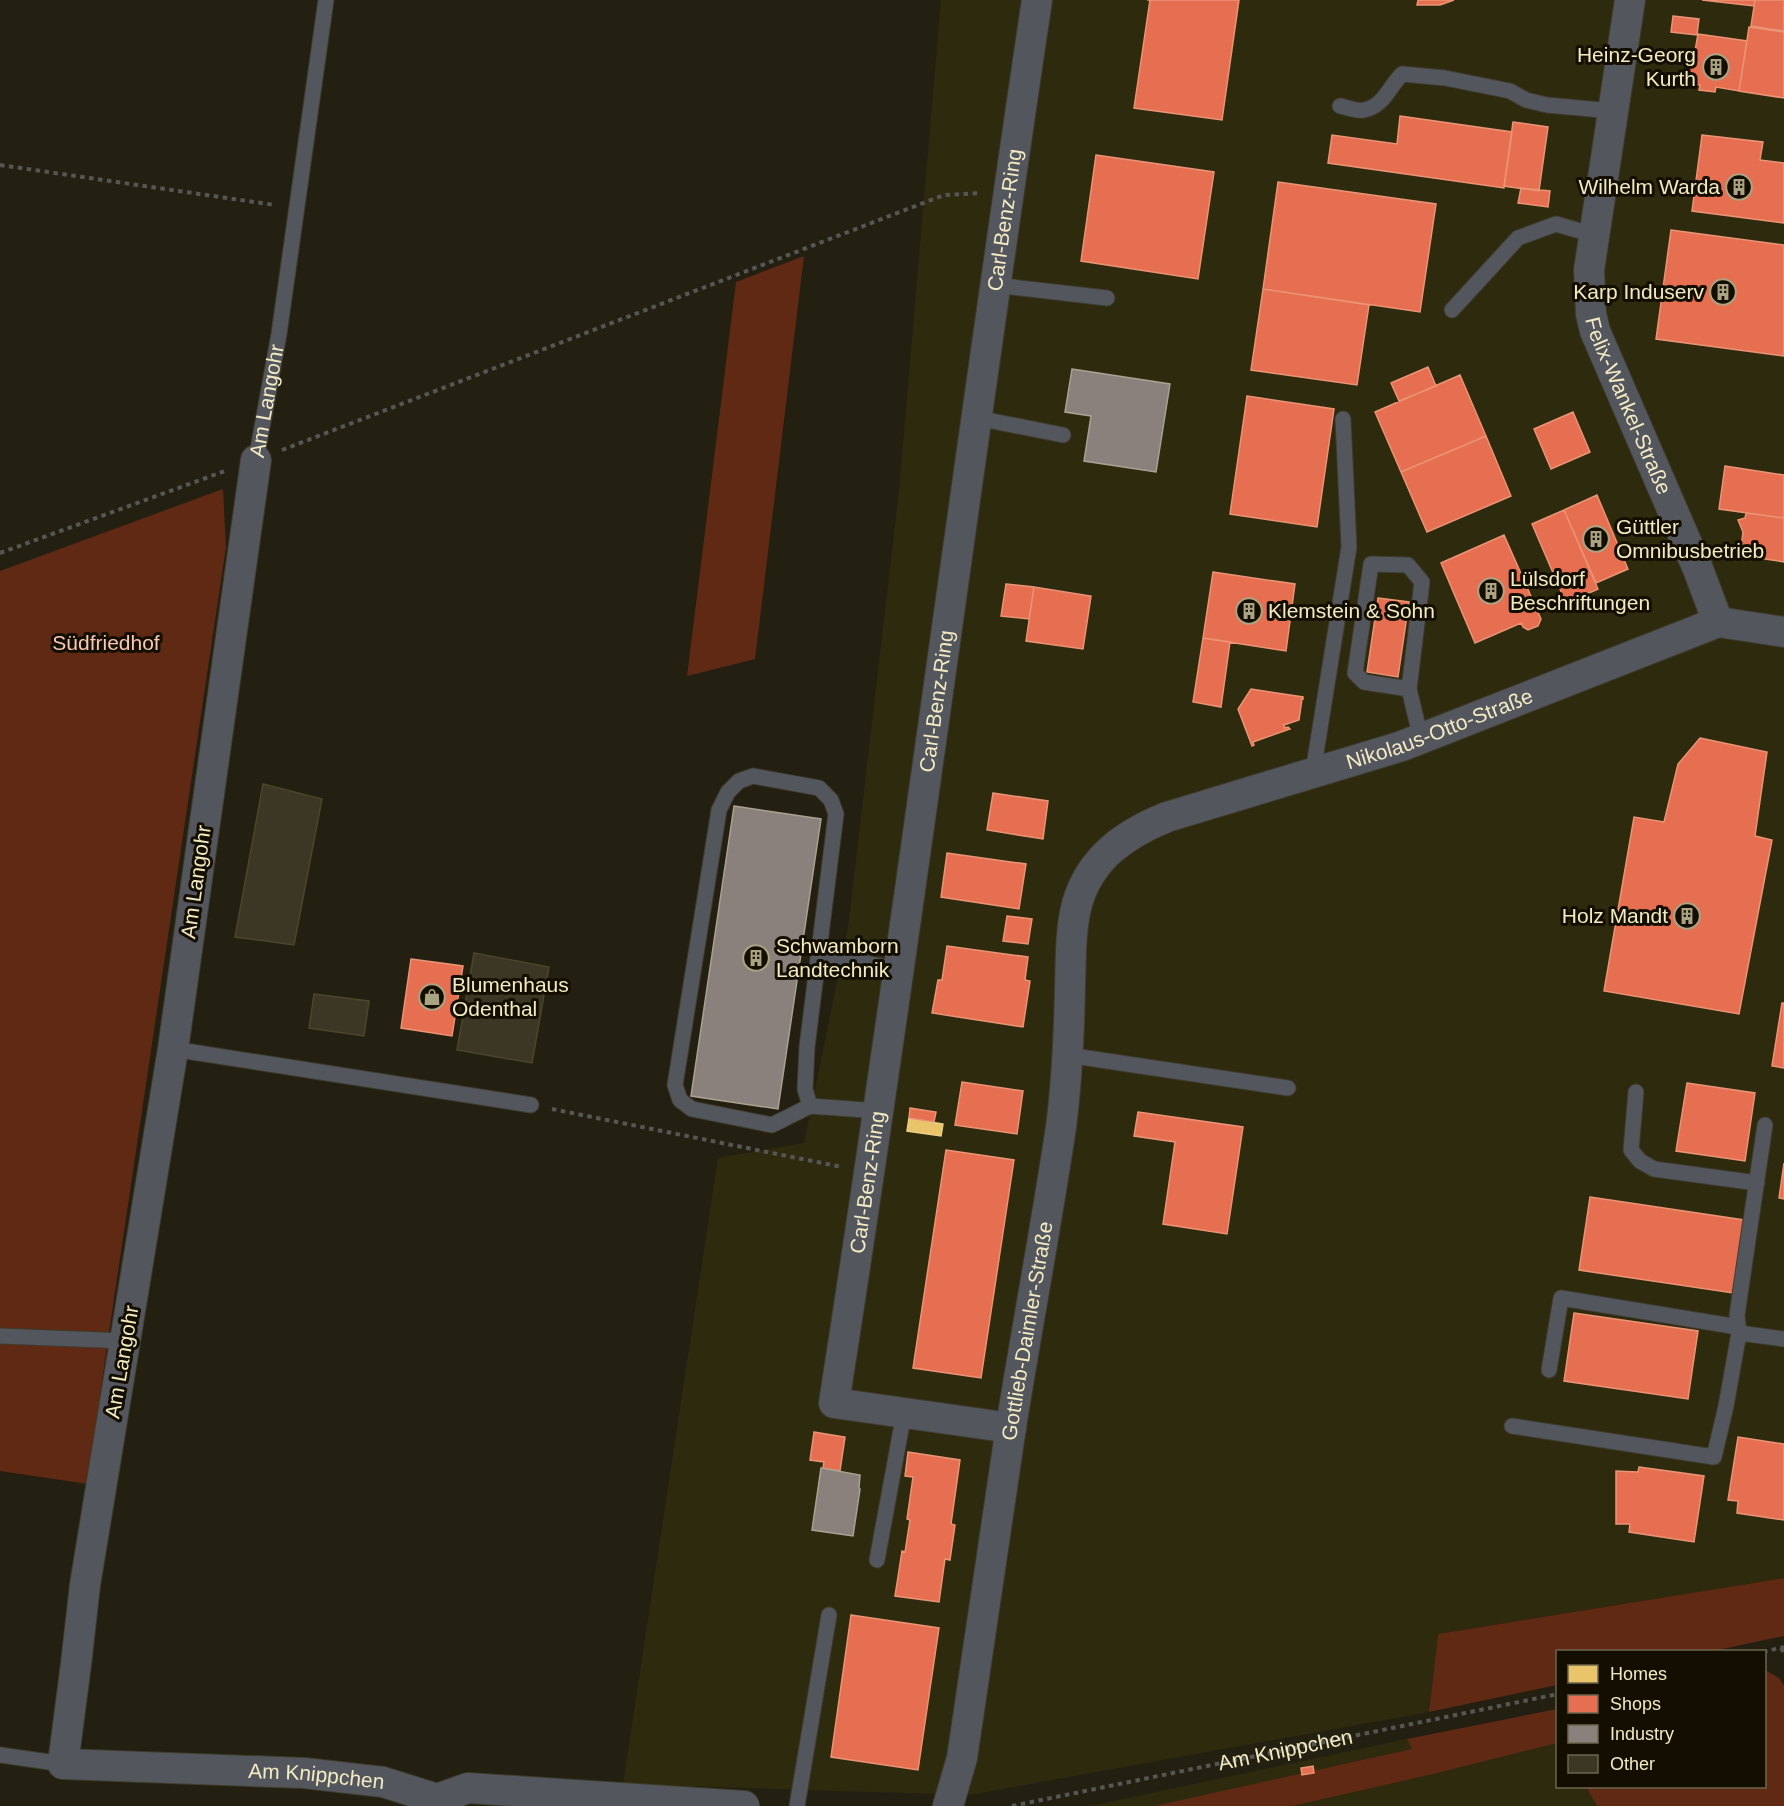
<svg xmlns="http://www.w3.org/2000/svg" width="1784" height="1806" font-family="Arial,sans-serif">
<rect width="100%" height="100%" fill="#232011"/>
<path fill="#2e2a0e" d="M941,0H1784V1578L1438,1634L1429,1712L969,1795L623,1784L718,1158L804,1143L848,928L899,491Z
M1407,1739L1557,1742L1558,1786L1586,1787L1597,1806H1090Z"/>
<path fill="#5f2914" d="M804,256L755,659L687,676L736,282Z
M223,489L226,547L108,1339L88,1484L0,1471V571Z
M1784,1578V1636L1713,1651L1558,1652L1557,1685L1429,1712L1438,1634Z
M1765,1670L1779,1678L1784,1686V1806H1597L1586,1787L1764,1786Z
M1557,1709V1743L1433,1774L1292,1806H1154L1412,1749L1407,1739Z"/>
<path fill="#e9c46a" stroke="#ecd084" stroke-width="1.5" d="M909,1118L943,1124L941,1136L907,1131Z"/>
<path fill="#e76f51" stroke="#ea9473" stroke-width="1.5" d="M1147,0H1239L1222,120L1134,108L1150,0Z
M1418,0H1454L1440,5H1417Z
M1702,0H1755L1754,6Z
M1755,0H1784V31L1751,26Z
M1673,16L1699,19L1697,35L1671,32Z
M1749,27L1784,32V98L1739,91Z
M1698,34L1747,41L1739,91L1716,87L1715,92L1699,90L1700,85L1686,83L1691,50L1695,51Z
M1400,116L1512,132L1504,188L1328,163L1332,135L1397,144Z
M1513,122L1548,127L1539,191L1504,186Z
M1702,135L1763,142L1760,160L1784,163V223L1692,211Z
M1096,155L1214,172L1198,279L1081,261Z
M1278,182L1436,204L1420,312L1263,289Z
M1521,188L1550,191L1548,207L1518,203Z
M1671,230L1784,245V356L1656,339Z
M1263,289L1369,305L1357,385L1251,370Z
M1428,367L1436,386L1399,401L1391,383Z
M1460,375L1486,436L1401,472L1375,412Z
M1247,396L1334,409L1317,527L1230,514Z
M1573,412L1590,452L1551,469L1534,429Z
M1486,436L1511,496L1427,532L1401,472Z
M1725,466L1784,475V518L1719,509Z
M1597,495L1628,569L1596,583L1564,510Z
M1564,510L1598,589L1566,603L1532,524Z
M1746,513L1784,518V562L1740,555L1743,532L1738,520L1745,518Z
M1504,535L1541,619L1538,626L1528,630L1523,627L1521,623L1475,643L1441,563Z
M1213,572L1295,584L1286,651L1203,638Z
M1006,584L1034,587L1029,619L1001,616Z
M1034,587L1091,596L1083,649L1026,641Z
M1378,598L1409,602L1398,677L1367,672Z
M1203,638L1230,642L1221,707L1193,702Z
M1251,689L1303,697V699H1302L1299,720L1284,725L1285,728L1288,727L1290,729L1253,742L1254,745L1252,746L1238,709Z
M1700,738L1767,752L1755,836L1772,840L1739,1014L1604,991L1634,817L1664,822L1678,764Z
M993,793L1048,801L1043,839L987,830Z
M947,853L1026,864L1019,909L941,897Z
M1007,916L1032,919L1028,944L1003,941Z
M947,946L1028,957L1025,980L1030,981L1023,1027L932,1013L938,980H942Z
M411,959L463,966L452,1036L401,1028Z
M1782,1003H1784V1068L1772,1066Z
M962,1082L1023,1091L1017,1134L955,1125Z
M1687,1083L1755,1093L1745,1161L1676,1151Z
M910,1108L936,1112L934,1122L909,1118Z
M1138,1112L1243,1127L1227,1234L1163,1224L1175,1142L1134,1136Z
M946,1150L1014,1160L981,1378L913,1368Z
M1784,1163V1199L1779,1198Z
M1590,1197L1744,1220L1733,1293L1579,1270Z
M1574,1313L1698,1331L1688,1399L1564,1381Z
M814,1432L845,1437L840,1471L823,1468L824,1462L810,1460Z
M1738,1437L1784,1444V1520L1737,1513L1738,1501L1728,1500Z
M908,1452L960,1460L951,1524L955,1525L950,1560L945,1559L939,1602L895,1596L902,1551L905,1552L910,1520L907,1519L913,1477L905,1476Z
M1639,1467L1704,1476L1694,1542L1629,1532L1630,1524H1616V1471L1638,1472Z
M851,1615L939,1628L918,1770L831,1757Z
M1313,1766L1314,1773L1302,1775L1301,1768Z"/>
<path fill="#8a817c" stroke="#a9a191" stroke-width="1.5" d="M1072,369L1170,384L1156,472L1084,461L1091,416L1065,412Z
M734,806L821,819L778,1109L691,1096Z
M821,1468L860,1475L859,1488L860,1489L853,1536L812,1530Z"/>
<path fill="#3c3725" stroke="#4a462b" stroke-width="1.5" d="M263,784L322,799L294,945L235,937Z
M474,953L549,967L532,1063L457,1050Z
M314,994L369,1001L364,1036L309,1028Z"/>
<g fill="none" stroke-linecap="round" stroke-linejoin="round">
<g stroke="#3e3c2c" stroke-width="17">
<g id="service">
<path d="M1340,106C1347,107 1357,112 1364,110C1384,106 1389,87 1402,74L1445,78L1510,91L1526,100L1547,105L1613,111"/>
<path d="M995,285L1107,298"/>
<path d="M1452,310L1518,238L1556,224L1594,235"/>
<path d="M977,418L1063,435"/>
<path id="s2" d="M256,460L279,334L326,0"/>
<path d="M1409,689L1364,682L1355,673L1371,564L1408,565L1422,582L1409,689L1421,739"/>
<path d="M1313,772L1349,547L1343,419"/>
<path d="M819,953L899,970"/>
<path d="M173,1049L531,1105"/>
<path d="M1067,1055L1288,1088"/>
<path d="M1636,1092L1631,1150L1640,1161L1654,1169L1757,1183"/>
<path d="M810,1106L805,1089L807,1047L836,814L831,800L819,788L753,776L739,781L728,792L719,810L675,1085L680,1100L692,1109L772,1125L810,1106L879,1111"/>
<path d="M1739,1333L1737,1315L1765,1125"/>
<path d="M0,1336L126,1341"/>
<path d="M1549,1370L1561,1298L1738,1327"/>
<path d="M1512,1426L1714,1457L1726,1406L1739,1333L1784,1339"/>
<path d="M877,1560L904,1413"/>
<path d="M0,1755L63,1764"/>
<path d="M797,1806L829,1615"/>
</g>
</g>
<g stroke="#3e3c2c" stroke-width="32">
<g id="minor">
<path id="s3" d="M1630,0L1589,270L1591,314L1595,331L1698,569L1718,622"/>
<path id="s4" d="M256,460L173,1049L85,1585L76,1664L63,1764L304,1773L383,1782L437,1799L468,1788L744,1806"/>
<path id="s5" d="M1011,1428L834,1403C907,936 967,467 1037,0"/>
<path id="s6" d="M948,1806L962,1758C979,1648 994,1537 1011,1427C1027,1327 1046,1227 1061,1127C1067,1081 1069,1034 1070,988C1071,960 1070,931 1077,904C1090,858 1125,834 1167,817L1402,746L1718,622L1784,632"/>
</g>
</g>
<g stroke="#565655" stroke-width="4" stroke-dasharray="4.5 4.5" stroke-linecap="butt">
<path d="M0,165L275,205"/>
<path d="M282,450L944,195L980,193"/>
<path d="M0,553L225,471"/>
<path d="M552,1109L842,1167"/>
<path d="M1781,1648L1784,1653"/>
<path d="M1763,1652L1784,1647"/>
<path id="s1" d="M1012,1806L1558,1694"/>
</g>
<use href="#service" stroke="#54565e" stroke-width="15"/>
<use href="#minor" stroke="#54565e" stroke-width="30"/>
</g>
<defs>
<g id="building-ring" transform="scale(1.35)"><circle r="9.5" fill="#130e00" stroke="#aaa484" stroke-width="1.5"/><path d="M-4-6H4V6H1V3H-1V6H-4ZM-2.5-4.3h1.7v1.8h-1.7ZM.8-4.3h1.7v1.8H.8ZM-2.5-1h1.7V.8h-1.7ZM.8-1h1.7V.8H.8Z" fill="#aaa484"/></g>
<g id="shop-ring" transform="scale(1.35)"><circle r="9.5" fill="#130e00" stroke="#aaa484" stroke-width="1.5"/><path d="M-5-2.5h2.3a2.7 3.5 0 0 1 5.4 0H5L5.5 6h-11ZM-1.5-2.5h3a1.5 2.3 0 0 0-3 0Z" fill="#aaa484"/></g>
</defs>
<g fill-rule="evenodd">
<use href="#building-ring" x="1716" y="67"/>
<use href="#building-ring" x="1739" y="187"/>
<use href="#building-ring" x="1723" y="292"/>
<use href="#building-ring" x="1596" y="539"/>
<use href="#building-ring" x="1491" y="591"/>
<use href="#building-ring" x="1249" y="611"/>
<use href="#building-ring" x="1687" y="916"/>
<use href="#building-ring" x="756" y="958"/>
<use href="#shop-ring" x="432" y="997"/>
</g>
<g text-anchor="middle" stroke-width="6" stroke-linejoin="round" paint-order="stroke">
<g font-size="21" fill="#f2ebc2" stroke="#130e00" text-anchor="start">
<text x="1696" y="62" text-anchor="end">Heinz-Georg<tspan x="1696" dy="24">Kurth</tspan></text>
<text x="1720" y="194" text-anchor="end">Wilhelm Warda</text>
<text x="1704" y="299" text-anchor="end">Karp Induserv</text>
<text x="1616" y="534">Güttler<tspan x="1616" dy="24">Omnibusbetrieb</tspan></text>
<text x="1510" y="586">Lülsdorf<tspan x="1510" dy="24">Beschriftungen</tspan></text>
<text x="1268" y="618">Klemstein &amp; Sohn</text>
<text x="1668" y="923" text-anchor="end">Holz Mandt</text>
<text x="776" y="953">Schwamborn<tspan x="776" dy="24">Landtechnik</tspan></text>
<text x="452" y="992">Blumenhaus<tspan x="452" dy="24">Odenthal</tspan></text>
</g>
<g font-size="21" fill="#f2ebc2" stroke="#130e00">
<text dy="7" stroke="none"><textPath href="#s5" startOffset="1374">Carl-Benz-Ring</textPath></text>
<text dy="7" stroke="none"><textPath href="#s2" startOffset="60">Am Langohr</textPath></text>
<text dy="7" stroke="none"><textPath href="#s3" startOffset="416">Felix-Wankel-Straße</textPath></text>
<text dy="7" stroke="none"><textPath href="#s5" startOffset="888">Carl-Benz-Ring</textPath></text>
<text dy="7" stroke="none"><textPath href="#s6" startOffset="1329">Nikolaus-Otto-Straße</textPath></text>
<text transform="translate(196 882) rotate(-82)" y="7">Am Langohr</text>
<text dy="7" stroke="none"><textPath href="#s5" startOffset="402">Carl-Benz-Ring</textPath></text>
<text dy="7" stroke="none"><textPath href="#s6" startOffset="482">Gottlieb-Daimler-Straße</textPath></text>
<text transform="translate(122 1362) rotate(-80)" y="7">Am Langohr</text>
<text dy="7" stroke="none"><textPath href="#s1" startOffset="279">Am Knippchen</textPath></text>
<text dy="7" stroke="none"><textPath href="#s4" startOffset="1572">Am Knippchen</textPath></text>
</g>
<g font-size="21" fill="#f8c7b6" stroke="#130e00">
<text x="106" y="650">Südfriedhof</text>
</g>
</g>
<rect x="1556" y="1650" width="210" height="138" fill="#130e00" stroke="#6c664e" stroke-width="1.5"/>
<rect x="1568" y="1665" width="30" height="18" fill="#e9c46a" stroke="#6c664e" stroke-width="1.5"/>
<text x="1610" y="1680" font-size="18" fill="#f2ebc2">Homes</text>
<rect x="1568" y="1695" width="30" height="18" fill="#e76f51" stroke="#6c664e" stroke-width="1.5"/>
<text x="1610" y="1710" font-size="18" fill="#f2ebc2">Shops</text>
<rect x="1568" y="1725" width="30" height="18" fill="#8a817c" stroke="#6c664e" stroke-width="1.5"/>
<text x="1610" y="1740" font-size="18" fill="#f2ebc2">Industry</text>
<rect x="1568" y="1755" width="30" height="18" fill="#3c3725" stroke="#6c664e" stroke-width="1.5"/>
<text x="1610" y="1770" font-size="18" fill="#f2ebc2">Other</text>
</svg>
